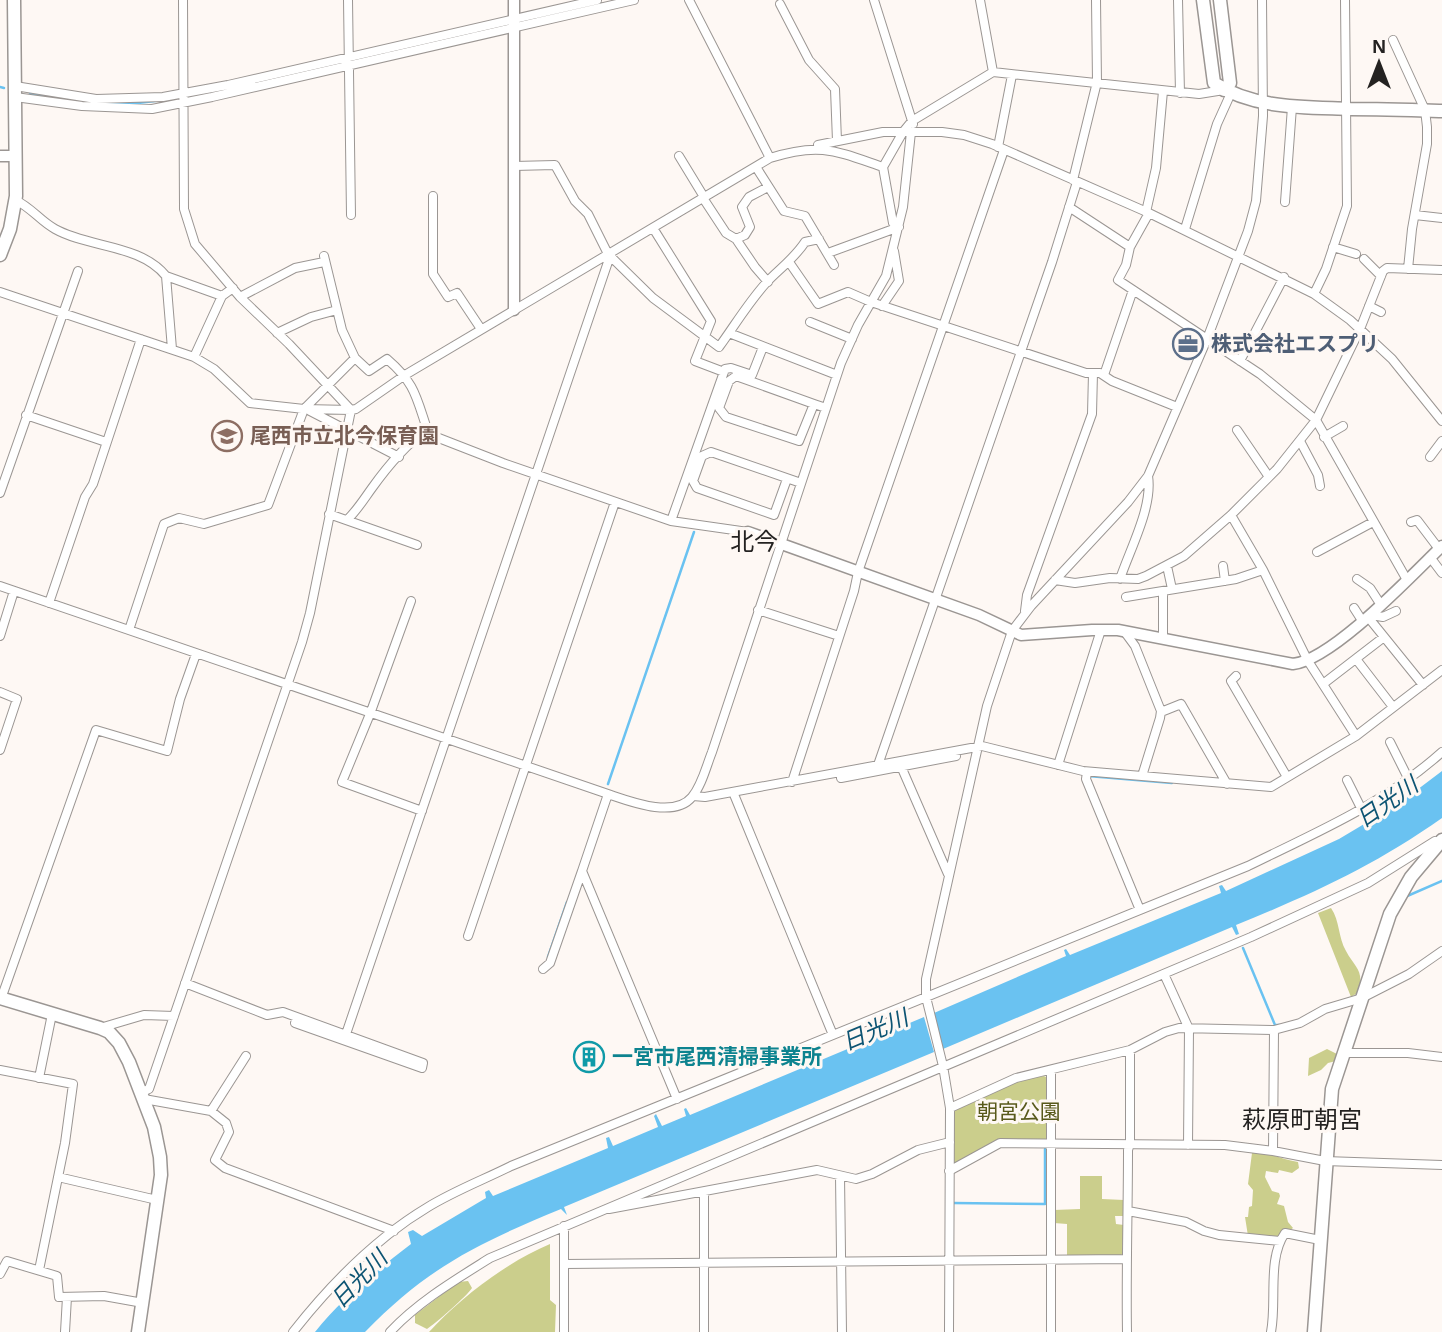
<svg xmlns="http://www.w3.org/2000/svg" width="1442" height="1332" font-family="Helvetica,'Noto Sans JP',sans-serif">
<rect width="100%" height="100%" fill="#fef8f4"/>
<path fill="#cbce8c" d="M1331,908C1340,921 1338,937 1346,951C1355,968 1364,969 1359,992L1351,997L1318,913Z
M1327,1049L1337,1054L1336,1061L1328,1063L1321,1070L1308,1076L1309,1058Z
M1044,1076L1048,1078L1049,1143L999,1142L952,1167L953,1110L1017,1080Z
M1258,1152C1273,1154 1284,1160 1298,1162L1299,1168L1292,1173L1279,1170L1278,1173L1266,1171L1265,1177L1272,1191L1279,1193L1280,1196L1277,1204L1284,1206L1288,1222L1293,1228L1278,1239L1248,1236L1245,1217H1248L1249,1207L1252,1206L1253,1190L1248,1184L1252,1153Z
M1080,1176H1102V1199L1124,1200V1216H1115L1116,1224L1124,1225L1122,1254L1120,1257H1067V1224L1054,1223V1210L1080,1209Z
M550,1244V1300L556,1305L555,1332H429C460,1298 507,1262 550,1244Z
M468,1281L472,1288C468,1295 435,1324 427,1329L415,1323V1315L458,1282Z"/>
<path fill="#6ac2f1" d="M1442,771V818C1374,866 1312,894 1236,925L1239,934L1236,935L1232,927L943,1049L934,1013L1066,956L1064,950L1066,949L1070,955L1221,893L1219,886L1222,885L1226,891L1339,839L1401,802Z
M924,1017L934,1052L564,1207L567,1215L561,1209C479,1243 428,1267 365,1332H315C342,1298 377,1270 411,1244L408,1232L413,1230L422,1236L486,1198L485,1192L489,1190L493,1196L608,1148L606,1138L609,1137L613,1146L658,1127L654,1116L656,1114L662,1126L686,1116L684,1109L686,1108L690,1115Z"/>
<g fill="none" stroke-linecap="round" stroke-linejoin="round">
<path stroke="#6ac2f1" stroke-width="2.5" d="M262,81L286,76
M0,87L4,88
M30,94L58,99
M68,100L93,102
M99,103H138L180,98
M1088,776L1172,783
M608,784L694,532
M1405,897L1442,881
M1243,948L1275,1025H1279
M548,957L567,902
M953,1203L1045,1204V1149"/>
<g stroke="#9b9693" stroke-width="10">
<path id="minor" d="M348,0L351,215
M689,0L770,158
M874,0L913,124
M980,0L993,72
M1178,0L1180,93
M780,4L809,60L835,89L837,141
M1393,40L1425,110L1427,127V144L1412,229L1408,269
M15,86L96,99L163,97L228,85L597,0
M15,97L82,106L152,109L212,97L634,0
M818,145L883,132H942L964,135L992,144L1149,213L1314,294L1350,320L1392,359L1442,421
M998,147L1012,75
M679,156L704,197
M514,166L555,165L575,201L588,214L608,254L653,298L719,347C735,325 748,303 766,283C779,269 794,259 805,242L819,239
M756,167L784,211L805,216L834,265
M1073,180L1097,82L1096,0
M433,196V274L448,297L457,293L481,329
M703,198L726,233L736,239L755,267L768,282
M15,200C31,207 40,221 55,229C89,248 140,244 166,276L172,349
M1285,202L1292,107
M1069,207L1130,247
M1146,212L1156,168L1163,91
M1149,213L1130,247L1126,265L1118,280L1260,374L1316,420L1407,580
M1415,215L1442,218
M653,228L711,321L695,361L724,372
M1185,229L1217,124L1231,93
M736,239L745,235L750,227L742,207L749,197L768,187
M1333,247L1356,254
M828,253L899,227L893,223L883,167L903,132L912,121L993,72L1199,94L1224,90
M324,256L342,330L355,358L369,371L387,359C416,384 416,397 428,432L431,435L503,463L671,521L748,532
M1364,259L1381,276
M789,262L818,304L848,292L871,302L1086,373H1100L1112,381L1177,407
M166,276L222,296
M0,292L194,357L214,369L250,403L304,409L351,410L356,409L405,375L770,158C820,142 836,151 883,167
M1314,294L1326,269L1347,206L1345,0
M240,297L295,268L324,262
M882,306L899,281L894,251
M1369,306L1381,312
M810,322L852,339
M277,333L311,317L337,310
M729,333L837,375
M194,357L222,296L233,288
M1240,361L1284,277
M1104,375L1133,290
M814,404L799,441L726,417L719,408L729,381L736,376L814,404L826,408
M310,411L399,457
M26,415L106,442
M1237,430L1269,477
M1324,437L1343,426
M1300,441L1318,475L1320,486
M1430,457L1442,441
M787,479L774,515L697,488L693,481L702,456L711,452L801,483
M0,493L78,271
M329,514L417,545
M1231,515L1263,570L1308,661L1356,736
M348,519C358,509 364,499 372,488C387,467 407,444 427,429
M671,521L725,369L731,368L752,375L763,347
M1411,522L1417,520L1439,549
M1317,552L1373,522
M1430,557L1442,573
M1167,566L1172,589
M1223,566L1225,581
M1120,579C1130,549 1153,507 1148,476
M1357,579L1370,588L1381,605
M1055,580L1075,583L1110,578L1138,579L1146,576L1184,556L1231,515L1277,469L1316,420L1360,329L1383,271L1387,268L1442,270
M0,586L608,794C629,801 674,819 692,797C702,785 706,767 712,752L841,363L858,325L886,276L903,207L911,132
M1126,597L1236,579L1263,570
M411,601L370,714L342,782L422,811
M49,603L85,497L93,484L141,339
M1354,608L1363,622
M758,610L839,636
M1025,611L1027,595L1092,414L1093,373
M1371,615L1383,617L1396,611
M1368,617L1423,685
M129,630L164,524L179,518L204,524L268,505L304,409L355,358
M1124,631L1135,646L1161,711L1160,718L1142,776
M0,636L14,591
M1163,639V591
M1356,659L1393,707
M1236,676L1231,681L1287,777
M1323,684L1384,637
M0,692L17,699L0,750
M1161,712L1181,704L1227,784
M1390,742L1409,780
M900,764L948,874
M878,765L1052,262L1077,182
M1058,765L1101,630
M1087,772L1086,779L1140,910
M841,778L956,756
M1347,780L1362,810
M792,782L854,591L858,572L1004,150
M733,792L833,1035
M608,794L582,871L677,1099
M693,796L705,797L982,746L1083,771L1271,787L1356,736L1442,670
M468,936L615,502
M543,969L550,963L582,871
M1164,974L1189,1029L1188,1145
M185,983L267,1015L283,1012L423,1063L422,1068L295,1023L297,1017
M1,999L96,730L167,751L180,699L196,654
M100,1028L144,1015L174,1016
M344,1040L610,256
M1344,1053H1408L1442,1057
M0,1070L73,1084L65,1143L39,1270
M1051,1070V1332
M39,1078L52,1014
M142,1092L149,1089L302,642L310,613L351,410L289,344L240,297L195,244L184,209L183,0
M144,1099L211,1111L226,1123L229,1132L215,1160L225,1168L394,1231
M950,1108L1016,1078L1130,1050L1165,1032L1179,1028L1274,1030L1300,1023L1325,1009L1362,998L1409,974L1442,951
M211,1111L246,1056
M1273,1151L1274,1030
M949,1171L1000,1143L1225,1145L1273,1151L1325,1161L1442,1165
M840,1176L842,1332
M58,1177L157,1200
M704,1192V1332
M609,1209L817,1170L856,1179L872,1174L918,1150L950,1142
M1128,1211L1186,1222L1204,1231L1219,1235L1280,1241
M564,1226V1332
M564,1264L1126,1259
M0,1274L7,1261L57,1276L59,1297L104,1296L143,1303
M65,1332L67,1297
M293,1332C330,1285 376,1238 428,1207C454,1191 483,1180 511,1166L1248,866C1317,832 1384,804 1442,752
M390,1332C418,1302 455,1280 490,1258L1251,937L1368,883L1435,841
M949,1332L950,1108L943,1066L926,997V979L987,706L1012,631L1031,606L1128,502L1148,476L1207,339L1248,231L1256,201L1263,116L1262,0
M1127,1332C1126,1271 1128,1211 1128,1150L1130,1144V1050
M1271,1332C1277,1301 1267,1259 1285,1233L1320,1240"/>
</g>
<g stroke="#9b9693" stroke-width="13">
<path id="tertiary" d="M514,0V310
M0,156H16
M748,532L979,615L1021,635L1092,630H1118L1293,664C1332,660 1411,576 1442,546"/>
</g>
<g stroke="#9b9693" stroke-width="15">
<path id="secondary" d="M1203,0L1214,83C1254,109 1304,107 1350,109C1381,109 1411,110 1442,111
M1220,0L1230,83L1224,90
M0,255L10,229L16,196L14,0
M0,998L100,1028L109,1032L119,1043L129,1062L154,1127L160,1157L161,1175L138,1332
M1314,1332L1332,1089L1390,914L1411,877L1442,840"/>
</g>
<use href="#minor" stroke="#fff" stroke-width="8"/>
<use href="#tertiary" stroke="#fff" stroke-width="10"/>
<use href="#secondary" stroke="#fff" stroke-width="12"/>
</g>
<defs>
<g id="office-ring" transform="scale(1.575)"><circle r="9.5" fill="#fef8f4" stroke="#5c6f8a" stroke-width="1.5"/><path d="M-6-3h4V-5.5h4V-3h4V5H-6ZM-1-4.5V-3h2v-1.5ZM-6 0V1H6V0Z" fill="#5c6f8a"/></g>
<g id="school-ring" transform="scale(1.575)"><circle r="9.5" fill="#fef8f4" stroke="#8d6e63" stroke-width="1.5"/><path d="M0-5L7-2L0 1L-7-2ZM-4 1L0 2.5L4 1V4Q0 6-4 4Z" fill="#8d6e63"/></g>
<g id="building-ring" transform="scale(1.575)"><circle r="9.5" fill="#fef8f4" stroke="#0f9aa8" stroke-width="1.5"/><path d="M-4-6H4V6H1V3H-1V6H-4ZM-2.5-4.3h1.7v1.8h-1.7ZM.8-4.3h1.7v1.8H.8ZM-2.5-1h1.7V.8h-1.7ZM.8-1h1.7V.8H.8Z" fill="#0f9aa8"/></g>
</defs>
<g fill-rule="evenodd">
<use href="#office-ring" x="1188" y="344"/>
<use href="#school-ring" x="227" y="436"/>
<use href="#building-ring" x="589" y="1057"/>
</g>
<g text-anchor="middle" stroke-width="6" stroke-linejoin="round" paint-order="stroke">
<g font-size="21" font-weight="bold" fill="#4e5e75" stroke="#fef8f4" text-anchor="start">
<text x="1211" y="351">株式会社エスプリ</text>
</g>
<g font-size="21" font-weight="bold" fill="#785e54" stroke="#fef8f4" text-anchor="start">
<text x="250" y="443">尾西市立北今保育園</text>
</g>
<g font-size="21" font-weight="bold" fill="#0d838f" stroke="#fef8f4" text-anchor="start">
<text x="612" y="1064">一宮市尾西清掃事業所</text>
</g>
<g font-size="21" fill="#58591b" stroke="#fef8f4">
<text x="1019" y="1119">朝宮公園</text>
</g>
<g font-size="23" font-style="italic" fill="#0d5473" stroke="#fef8f4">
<text transform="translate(1387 802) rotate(-35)" y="8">日光川</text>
<text transform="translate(875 1030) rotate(-23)" y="8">日光川</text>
<text transform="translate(359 1279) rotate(-46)" y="8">日光川</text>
</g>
<g font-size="24" fill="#242221" stroke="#fef8f4">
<text x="754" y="550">北今</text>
<text x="1302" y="1128">萩原町朝宮</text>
</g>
</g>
<g transform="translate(1379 63)" stroke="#fef8f4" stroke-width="5" paint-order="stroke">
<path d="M0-5L12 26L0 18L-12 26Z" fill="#242221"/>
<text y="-10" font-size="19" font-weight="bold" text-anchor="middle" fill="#242221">N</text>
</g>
</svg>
